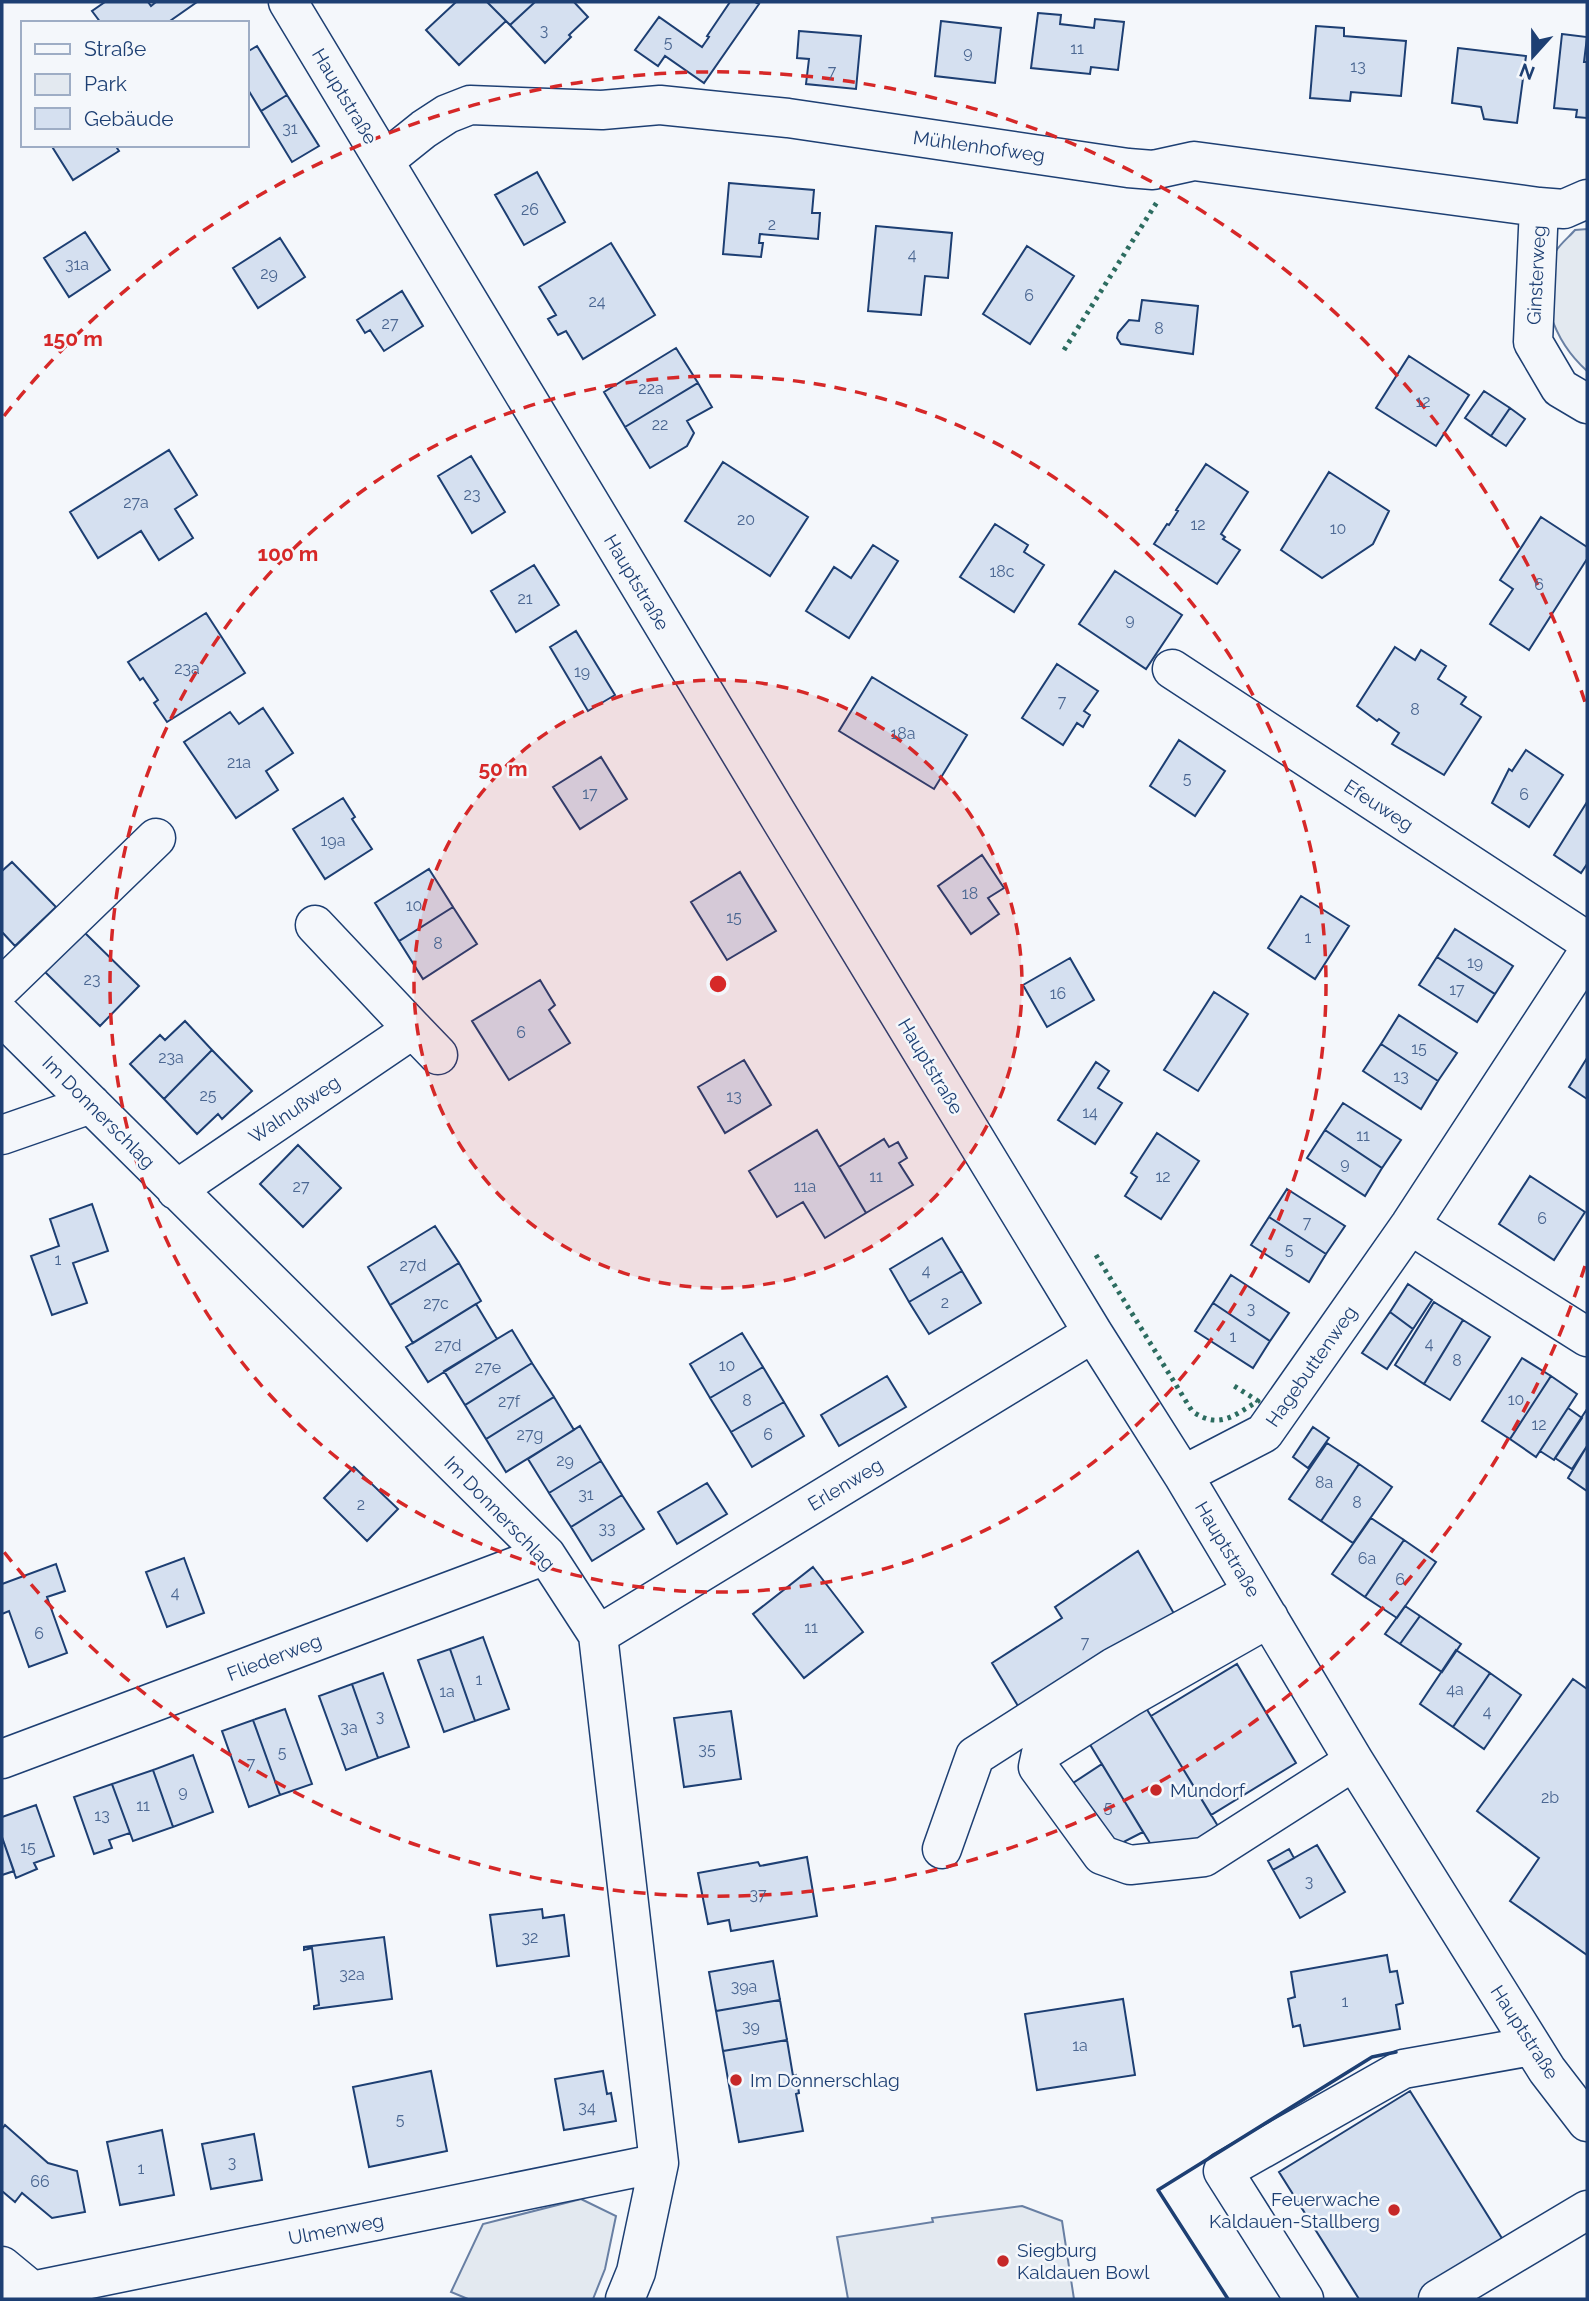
<svg xmlns="http://www.w3.org/2000/svg" width="1589" height="2301" font-family="Raleway,sans-serif">
<rect width="100%" height="100%" fill="#f4f7fb"/>
<path fill="#e3e9f0" stroke="#687fa3" stroke-width="2" d="M1587,229V371C1555,342 1533,292 1556,251C1561,243 1570,236 1575,230Z
M581,2199L616,2216L605,2269L593,2299H468L451,2292L483,2224Z
M1022,2206L1062,2221L1074,2299H848L837,2237L933,2222L932,2218Z"/>
<path fill="#d5e0f0" stroke="#1d3f73" stroke-width="2" d="M105,2H148L151,6L156,2H197L167,23H101L92,11Z
M456,2H487L506,21L459,65L426,30Z
M487,2H535L510,25Z
M535,2H574L588,17L569,35L571,37L545,63L510,25Z
M730,2H755L759,4L704,83L665,56L658,66L635,50L659,17L702,47L709,37L707,36Z
M1038,13L1061,15L1060,24L1094,28L1095,19L1124,22L1118,70L1091,67L1090,74L1031,68Z
M941,21L1001,28L995,83L935,76Z
M1316,26L1344,28V36L1406,41L1401,96L1351,92L1350,101L1310,98Z
M799,31L861,36L856,89L806,84L809,59L797,58Z
M1562,34L1587,37L1584,62H1587V118L1576,117L1577,110L1554,108Z
M257,46L287,95L261,111L247,88V52Z
M1458,48L1526,56L1517,123L1484,119L1481,107L1452,103Z
M287,95L319,146L292,162L261,111Z
M51,145H115L119,151L73,180Z
M537,172L565,222L524,245L495,195Z
M729,183L814,190L812,213H820L818,239L760,234L759,243H763L761,257L723,254Z
M876,226L952,233L948,278L925,276L921,315L868,311Z
M85,232L110,270L69,297L44,258Z
M280,238L305,277L258,308L233,268Z
M611,243L655,315L583,359L566,331L558,335L548,319L556,315L539,287Z
M1027,246L1074,276L1030,344L983,314Z
M402,291L423,326L384,351L370,330L365,333L357,320Z
M1142,300L1198,306L1193,354L1121,344L1117,338L1118,333L1129,320L1139,321Z
M676,348L698,383L625,427L604,392Z
M1409,356L1469,395L1436,446L1376,408Z
M698,383L712,407L687,421L694,433L687,446L650,468L625,427Z
M1484,391L1510,408L1491,436L1465,418Z
M1510,408L1525,419L1506,446L1491,436Z
M169,450L197,495L175,509L193,538L159,560L141,531L98,558L70,512Z
M471,456L505,512L472,533L438,476Z
M723,462L808,517L770,576L685,521Z
M1206,464L1248,492L1221,534L1225,537L1223,539L1240,550L1217,584L1154,544L1167,524L1169,525L1178,511L1176,510Z
M1329,472L1389,511L1373,544L1322,578L1281,550Z
M1541,517L1587,547V559L1529,650L1490,624L1513,589L1500,580Z
M995,524L1028,545L1024,552L1044,565L1014,612L960,577Z
M873,545L898,561L849,638L806,611L834,567L851,578Z
M534,565L559,605L516,632L491,591Z
M1115,571L1182,615L1146,669L1079,624Z
M206,613L245,673L167,722L154,703L158,700L143,678L140,680L128,662Z
M576,631L615,695L588,711L550,647Z
M1395,647L1415,660L1421,650L1446,666L1438,679L1466,697L1461,704L1481,717L1444,775L1392,744L1399,733L1379,719L1377,721L1357,706Z
M1057,664L1098,691L1084,711L1090,715L1083,727L1077,723L1063,745L1022,718Z
M872,677L967,735L934,789L839,731Z
M263,708L293,753L266,771L278,790L236,818L184,742L230,712L239,724Z
M1179,740L1225,771L1195,816L1150,786Z
M1526,750L1563,775L1529,827L1492,803L1509,769L1512,771Z
M601,757L627,799L580,829L553,787Z
M343,798L355,817L352,819L372,849L325,879L293,829Z
M1587,802V864L1581,873L1554,855Z
M982,855L1004,888L988,898L999,914L971,934L938,886Z
M12,862L56,907L15,946L2,932V871Z
M429,869L453,907L399,941L375,903Z
M740,872L776,931L727,960L691,902Z
M1301,896L1349,926L1315,979L1268,948Z
M453,907L477,944L423,979L399,941Z
M1455,929L1513,966L1495,994L1437,957Z
M84,932L139,986L100,1026L45,972Z
M1437,957L1495,994L1477,1022L1419,985Z
M1070,958L1094,1000L1047,1027L1023,985Z
M540,980L555,1005L549,1010L570,1043L509,1080L472,1021Z
M1214,992L1248,1014L1198,1091L1164,1070Z
M1399,1015L1457,1053L1438,1081L1381,1044Z
M185,1021L212,1050L164,1099L130,1064L160,1035L165,1040Z
M1381,1044L1438,1081L1421,1109L1363,1071Z
M212,1050L252,1091L222,1119L218,1114L197,1134L164,1099Z
M1587,1058V1099L1569,1087Z
M744,1060L771,1105L725,1133L698,1087Z
M1096,1062L1109,1071L1098,1088L1122,1103L1095,1144L1058,1120Z
M1343,1103L1401,1140L1382,1168L1325,1130Z
M817,1130L866,1213L825,1238L803,1202L777,1217L749,1171Z
M1325,1130L1382,1168L1365,1196L1307,1158Z
M1157,1133L1199,1161L1161,1219L1125,1196L1137,1177L1131,1173Z
M884,1139L889,1147L898,1142L907,1158L899,1163L913,1185L866,1213L839,1167Z
M298,1145L341,1188L303,1227L260,1184Z
M1530,1176L1585,1212L1554,1260L1499,1224Z
M1287,1189L1345,1226L1326,1254L1269,1217Z
M92,1204L108,1251L73,1263L87,1303L52,1315L31,1256L59,1246L50,1219Z
M1269,1217L1326,1254L1309,1282L1251,1245Z
M435,1226L459,1263L390,1305L368,1267Z
M942,1238L962,1271L909,1302L890,1269Z
M459,1263L481,1301L413,1343L390,1305Z
M962,1271L981,1303L929,1334L909,1302Z
M1231,1275L1289,1313L1270,1341L1213,1303Z
M1408,1284L1432,1300L1413,1329L1390,1312Z
M1434,1302L1463,1320L1424,1384L1395,1365Z
M1213,1303L1270,1341L1253,1368L1195,1331Z
M476,1304L497,1339L428,1382L406,1347Z
M1390,1312L1413,1329L1387,1369L1362,1353Z
M1463,1320L1490,1337L1450,1400L1424,1384Z
M512,1330L532,1363L465,1405L444,1371Z
M742,1333L763,1367L710,1398L690,1364Z
M1522,1358L1551,1376L1510,1439L1482,1421Z
M532,1363L554,1397L486,1439L465,1405Z
M763,1367L784,1402L731,1432L710,1398Z
M887,1376L906,1407L839,1446L821,1415Z
M1551,1376L1577,1394L1536,1457L1510,1439Z
M554,1397L574,1430L506,1472L486,1439Z
M784,1402L804,1436L752,1467L731,1432Z
M1568,1408L1582,1418L1554,1460L1540,1451Z
M1587,1409V1446L1572,1469L1555,1458Z
M580,1426L601,1461L549,1493L528,1459Z
M1313,1427L1329,1438L1308,1468L1293,1457Z
M1327,1443L1359,1464L1321,1521L1289,1499Z
M1587,1446V1491L1568,1478Z
M601,1461L622,1495L571,1527L549,1493Z
M1359,1464L1392,1487L1353,1543L1321,1521Z
M354,1467L398,1509L367,1541L324,1498Z
M707,1483L727,1514L677,1544L658,1512Z
M622,1495L644,1529L592,1561L571,1527Z
M1371,1518L1404,1540L1365,1597L1332,1574Z
M1404,1540L1436,1562L1397,1618L1365,1597Z
M1138,1551L1180,1624L1018,1706L992,1663L1062,1618L1055,1607Z
M184,1558L204,1613L167,1627L146,1572Z
M56,1564L65,1591L47,1597L67,1653L29,1667L9,1611L2,1614V1584Z
M813,1567L863,1632L804,1678L753,1614Z
M1405,1606L1420,1616L1400,1644L1385,1634Z
M1420,1616L1461,1644L1442,1672L1400,1644Z
M483,1637L509,1709L475,1721L450,1649Z
M450,1649L475,1721L444,1732L418,1660Z
M1456,1650L1490,1673L1453,1727L1420,1704Z
M1237,1664L1296,1763L1211,1815L1151,1716Z
M383,1673L409,1747L378,1758L352,1684Z
M1490,1673L1521,1695L1484,1749L1453,1727Z
M1573,1679L1587,1689V1955L1510,1901L1539,1858L1477,1811Z
M352,1684L378,1758L346,1770L319,1696Z
M1143,1703L1224,1836L1153,1848L1086,1738Z
M285,1709L312,1784L280,1795L253,1720Z
M731,1711L741,1779L684,1787L674,1718Z
M253,1720L280,1795L249,1807L222,1731Z
M193,1755L213,1812L173,1827L153,1770Z
M1102,1764L1143,1832L1112,1848L1073,1783Z
M153,1770L173,1827L133,1841L112,1784Z
M112,1784L130,1833L109,1840L112,1848L94,1854L74,1797Z
M36,1805L54,1856L34,1863L37,1869L16,1878L2,1837V1817Z
M2,1837L14,1871L2,1875Z
M1317,1845L1345,1892L1300,1918L1273,1870Z
M1289,1849L1294,1858L1273,1870L1268,1861Z
M807,1857L817,1916L731,1931L729,1920L708,1924L698,1873L758,1862L760,1866Z
M542,1909L543,1918L564,1915L569,1956L497,1966L490,1915Z
M384,1937L392,1999L314,2009V2006L319,2005L312,1948L304,1950V1947Z
M1387,1955L1390,1972L1397,1971L1403,2003L1396,2005L1400,2029L1304,2046L1300,2025L1293,2027L1288,1999L1295,1997L1291,1972Z
M773,1961L780,2000L716,2011L709,1972Z
M1123,1999L1135,2075L1037,2090L1025,2014Z
M780,2000L787,2040L723,2051L716,2011Z
M787,2040L793,2076L796,2075L799,2093L796,2094L803,2131L739,2142L723,2051Z
M431,2071L447,2151L369,2167L353,2087Z
M603,2071L607,2094L611,2093L616,2121L564,2130L555,2079Z
M1410,2091L1508,2248L1427,2299H1359L1279,2172Z
M5,2125L48,2163L77,2171L85,2212L52,2218L22,2193L15,2202L2,2191V2129Z
M162,2130L174,2195L120,2205L107,2142Z
M254,2134L262,2180L211,2189L202,2144Z"/>
<g fill="none" stroke-linecap="round" stroke-linejoin="round">
<g stroke="#1d3f73" stroke-width="41">
<path id="minor" d="M288,2L775,810L1093,1333L1183,1475L1354,1761L1547,2070L1587,2122
M384,161L424,129L447,114L470,105L602,110L660,105L788,118L1128,168L1153,170L1194,161L1539,207L1564,209L1587,199
M1539,207L1533,342L1560,388L1587,404
M1172,669L1587,941
M2,987L156,838
M2,1016L546,1555L598,1635L659,2163L636,2272L625,2299
M413,1029L438,1055
M2,1135L91,1104
M176,1190L413,1029L315,925
M1410,1225L1587,1337
M1183,1475L1264,1433L1410,1225L1587,954
M1269,1618L1130,1697L1041,1753L1038,1767L1102,1855L1130,1865L1204,1857L1354,1761
M598,1635L1093,1333
M2,1759L546,1555
M942,1849L975,1756L1114,1667L1253,1592
M2,2266L42,2299
M14,2299L31,2291L659,2163
M1304,2299L1223,2171L1403,2069L1532,2046
M1438,2299L1587,2210"/>
</g>
<use href="#minor" stroke="#f4f7fb" stroke-width="38"/>
<path stroke="#2c6c60" stroke-width="5" stroke-dasharray="3.5 5" stroke-linecap="butt" d="M1064,350L1157,202
M1096,1255L1192,1411C1219,1430 1233,1416 1258,1401L1231,1384"/>
<path stroke="#1d3f73" stroke-width="3.5" d="M1228,2299L1158,2190L1372,2057L1396,2052"/>
</g>
<circle cx="718" cy="984" r="304" fill="#d62828" fill-opacity=".12"/>
<g fill="none" stroke="#d62828" stroke-width="3.5" stroke-dasharray="12 9">
<circle cx="718" cy="984" r="304"/>
<circle cx="718" cy="984" r="608"/>
<path d="M1585 1266A912 912 0 0 1 4 1552M4 416A912 912 0 0 1 1585 702"/>
</g>
<g fill="#c62828" stroke="#f4f7fb" stroke-width="2.5">
<circle cx="1156" cy="1790" r="7"/>
<circle cx="736" cy="2080" r="7"/>
<circle cx="1394" cy="2210" r="7"/>
<circle cx="1003" cy="2261" r="7"/>
</g>
<g text-anchor="middle" stroke-width="5" stroke-linejoin="round" paint-order="stroke">
<g font-size="16" fill="#4b6792">
<text x="544" y="36">3</text>
<text x="668" y="48">5</text>
<text x="1077" y="54">11</text>
<text x="968" y="58">9</text>
<text x="1358" y="72">13</text>
<text x="832" y="77">7</text>
<text x="290" y="134">31</text>
<text x="530" y="215">26</text>
<text x="772" y="230">2</text>
<text x="912" y="260">4</text>
<text x="77" y="270">31a</text>
<text x="269" y="279">29</text>
<text x="1029" y="301">6</text>
<text x="597" y="307">24</text>
<text x="390" y="329">27</text>
<text x="1159" y="334">8</text>
<text x="651" y="394">22a</text>
<text x="1423" y="407">12</text>
<text x="660" y="430">22</text>
<text x="472" y="500">23</text>
<text x="136" y="508">27a</text>
<text x="746" y="525">20</text>
<text x="1198" y="530">12</text>
<text x="1338" y="534">10</text>
<text x="1002" y="577">18c</text>
<text x="1539" y="590">6</text>
<text x="525" y="604">21</text>
<text x="1130" y="625">9</text>
<text x="187" y="674">23a</text>
<text x="582" y="677">19</text>
<text x="1062" y="707">7</text>
<text x="1415" y="715">8</text>
<text x="903" y="739">18a</text>
<text x="239" y="768">21a</text>
<text x="1187" y="784">5</text>
<text x="590" y="799">17</text>
<text x="1524" y="800">6</text>
<text x="333" y="846">19a</text>
<text x="970" y="899">18</text>
<text x="414" y="911">10</text>
<text x="734" y="923">15</text>
<text x="1308" y="943">1</text>
<text x="438" y="949">8</text>
<text x="1475" y="968">19</text>
<text x="92" y="985">23</text>
<text x="1457" y="995">17</text>
<text x="1058" y="999">16</text>
<text x="521" y="1038">6</text>
<text x="1419" y="1054">15</text>
<text x="171" y="1063">23a</text>
<text x="1401" y="1082">13</text>
<text x="208" y="1101">25</text>
<text x="734" y="1102">13</text>
<text x="1090" y="1118">14</text>
<text x="1363" y="1141">11</text>
<text x="1345" y="1169">9</text>
<text x="876" y="1182">11</text>
<text x="1163" y="1182">12</text>
<text x="301" y="1192">27</text>
<text x="805" y="1192">11a</text>
<text x="1542" y="1224">6</text>
<text x="1307" y="1228">7</text>
<text x="1289" y="1255">5</text>
<text x="58" y="1265">1</text>
<text x="413" y="1271">27d</text>
<text x="926" y="1276">4</text>
<text x="945" y="1308">2</text>
<text x="436" y="1309">27c</text>
<text x="1251" y="1314">3</text>
<text x="1233" y="1342">1</text>
<text x="1429" y="1349">4</text>
<text x="448" y="1351">27d</text>
<text x="1457" y="1366">8</text>
<text x="727" y="1371">10</text>
<text x="488" y="1373">27e</text>
<text x="1516" y="1405">10</text>
<text x="747" y="1406">8</text>
<text x="509" y="1407">27f</text>
<text x="1539" y="1430">12</text>
<text x="530" y="1440">27g</text>
<text x="768" y="1440">6</text>
<text x="565" y="1466">29</text>
<text x="1324" y="1488">8a</text>
<text x="586" y="1500">31</text>
<text x="1357" y="1508">8</text>
<text x="361" y="1510">2</text>
<text x="607" y="1534">33</text>
<text x="1367" y="1564">6a</text>
<text x="1400" y="1585">6</text>
<text x="175" y="1598">4</text>
<text x="811" y="1633">11</text>
<text x="39" y="1639">6</text>
<text x="1085" y="1648">7</text>
<text x="479" y="1685">1</text>
<text x="1455" y="1695">4a</text>
<text x="447" y="1697">1a</text>
<text x="1487" y="1717">4</text>
<text x="380" y="1722">3</text>
<text x="349" y="1733">3a</text>
<text x="707" y="1755">35</text>
<text x="282" y="1758">5</text>
<text x="251" y="1769">7</text>
<text x="183" y="1797">9</text>
<text x="1550" y="1803">2b</text>
<text x="143" y="1811">11</text>
<text x="1108" y="1813">5</text>
<text x="102" y="1821">13</text>
<text x="28" y="1853">15</text>
<text x="1309" y="1887">3</text>
<text x="758" y="1900">37</text>
<text x="530" y="1943">32</text>
<text x="352" y="1980">32a</text>
<text x="744" y="1992">39a</text>
<text x="1345" y="2007">1</text>
<text x="751" y="2032">39</text>
<text x="1080" y="2051">1a</text>
<text x="587" y="2113">34</text>
<text x="400" y="2125">5</text>
<text x="232" y="2168">3</text>
<text x="141" y="2174">1</text>
<text x="40" y="2187">66</text>
</g>
<g font-size="19" fill="#1d3f73" stroke="#f4f7fb">
<text transform="translate(345 96) rotate(59)" y="7">Hauptstraße</text>
<text transform="translate(979 146) rotate(8)" y="7">Mühlenhofweg</text>
<text transform="translate(1536 275) rotate(-87)" y="7">Ginsterweg</text>
<text transform="translate(637 582) rotate(59)" y="7">Hauptstraße</text>
<text transform="translate(1379 805) rotate(33)" y="7">Efeuweg</text>
<text transform="translate(931 1066) rotate(59)" y="7">Hauptstraße</text>
<text transform="translate(294 1109) rotate(-34)" y="7">Walnußweg</text>
<text transform="translate(99 1112) rotate(45)" y="7">Im Donnerschlag</text>
<text transform="translate(1311 1366) rotate(-55)" y="7">Hagebuttenweg</text>
<text transform="translate(845 1484) rotate(-31)" y="7">Erlenweg</text>
<text transform="translate(500 1513) rotate(46)" y="7">Im Donnerschlag</text>
<text transform="translate(1228 1549) rotate(59)" y="7">Hauptstraße</text>
<text transform="translate(274 1657) rotate(-21)" y="7">Fliederweg</text>
<text transform="translate(1525 2032) rotate(57)" y="7">Hauptstraße</text>
<text transform="translate(336 2229) rotate(-11)" y="7">Ulmenweg</text>
</g>
<g font-size="19" fill="#1d3f73" stroke="#f4f7fb" text-anchor="start">
<text x="1170" y="1797">Mundorf</text>
<text x="750" y="2087">Im Donnerschlag</text>
<text x="1380" y="2206" text-anchor="end">Feuerwache<tspan x="1380" dy="22">Kaldauen-Stallberg</tspan></text>
<text x="1017" y="2257">Siegburg<tspan x="1017" dy="22">Kaldauen Bowl</tspan></text>
</g>
</g>
<circle cx="718" cy="984" r="10" fill="#d62828" stroke="#f4f7fb" stroke-width="3.5"/>
<g font-size="21" text-anchor="middle" font-weight="bold" fill="#d62828" stroke="#f4f7fb" stroke-width="5" stroke-linejoin="round" paint-order="stroke">
<text x="73" y="346">150 m</text>
<text x="288" y="561">100 m</text>
<text x="503" y="776">50 m</text>
</g>
<rect width="1589" height="2301" fill="none" stroke="#1d3f73" stroke-width="7"/>
<rect x="21" y="21" width="228" height="126" fill="#f4f7fb" stroke="#9eadc5" stroke-width="2"/>
<rect x="35" y="44" width="35" height="10" fill="#f4f7fb" stroke="#9eadc5" stroke-width="2"/>
<text x="84" y="56" font-size="21" fill="#1d3f73">Straße</text>
<rect x="35" y="74" width="35" height="21" fill="#e3e9f0" stroke="#9eadc5" stroke-width="2"/>
<text x="84" y="91" font-size="21" fill="#1d3f73">Park</text>
<rect x="35" y="108" width="35" height="21" fill="#d5e0f0" stroke="#9eadc5" stroke-width="2"/>
<text x="84" y="126" font-size="21" fill="#1d3f73">Gebäude</text>
<g transform="translate(1533 56) rotate(201)" stroke="#f4f7fb" stroke-width="5" paint-order="stroke">
<path d="M0-5L12 26L0 18L-12 26Z" fill="#1d3f73"/>
<text y="-10" font-size="19" font-weight="bold" text-anchor="middle" fill="#1d3f73">N</text>
</g>
</svg>
